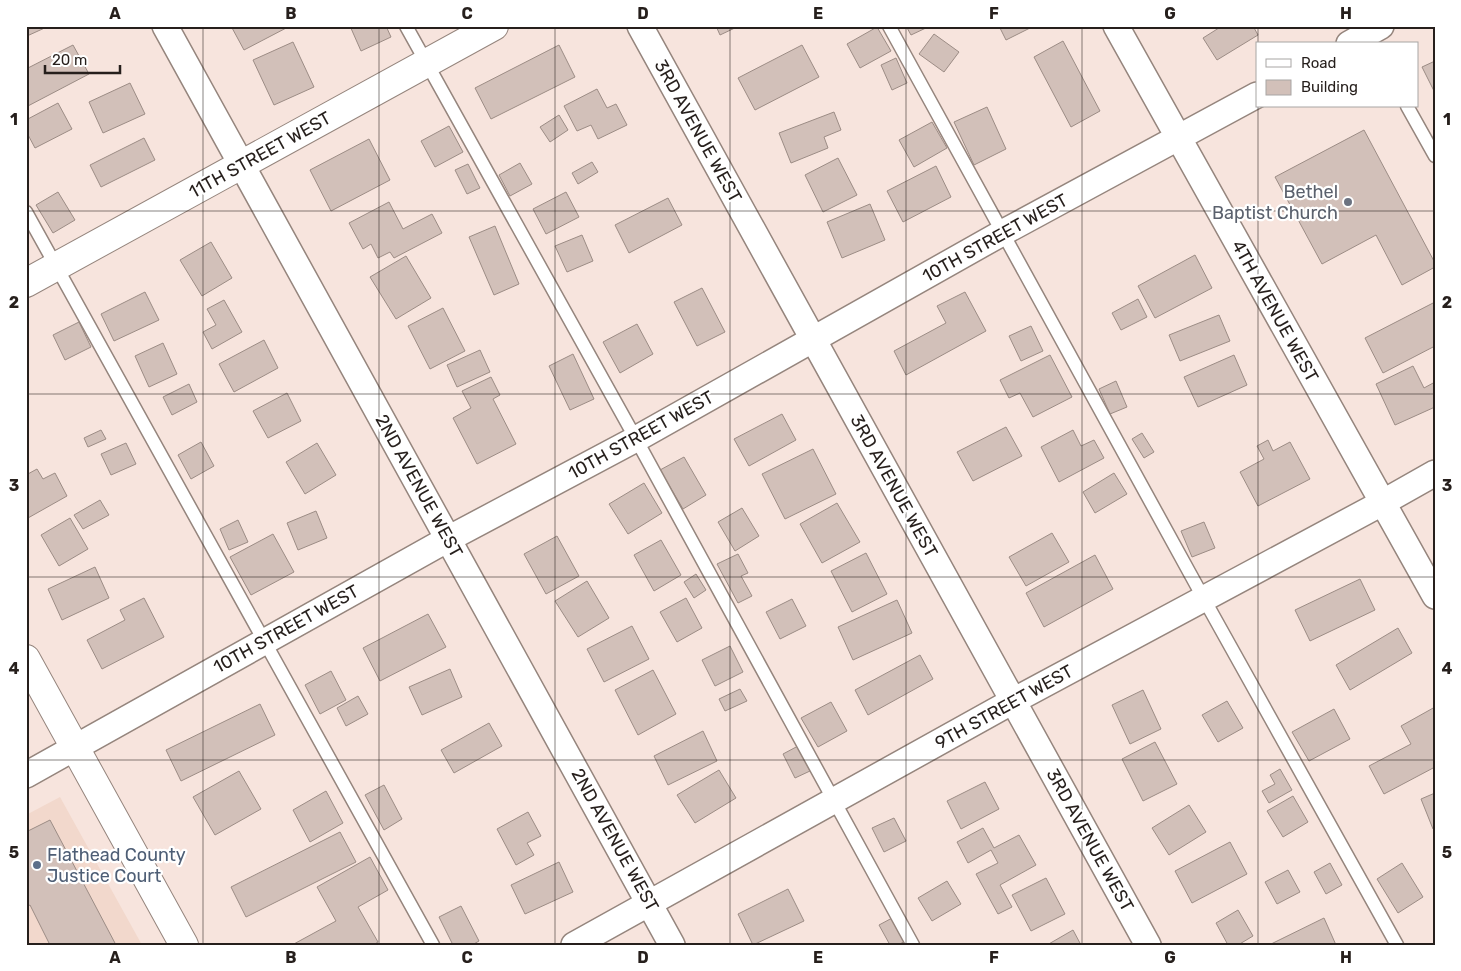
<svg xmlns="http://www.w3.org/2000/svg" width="1461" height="971" font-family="Rubik,sans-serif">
<rect width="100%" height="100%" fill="#f7e4dd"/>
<path fill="#f2d8cc" d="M60,797L142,945H26V815Z"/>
<path fill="#d2c0b9" stroke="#9c8c85" d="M26,26H49L27,36Z
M231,26H290L244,50Z
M350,26H386L391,37L361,51Z
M716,26H739L720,35Z
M906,26H927L928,27L911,35Z
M999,26H1034L1006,40Z
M1222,26H1253L1258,35L1217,60L1203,38Z
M877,27L891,51L860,68L847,44Z
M934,34L959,52L944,72L919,54Z
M1063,41L1100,111L1071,127L1034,57Z
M293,42L314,87L274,105L253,60Z
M73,45L89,74L26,107V69Z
M559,45L575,77L491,119L475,88Z
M802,45L819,77L755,110L738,78Z
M896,58L907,83L892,90L881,65Z
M1435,61V93L1422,67Z
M130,83L145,114L103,133L89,102Z
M597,89L607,108L616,104L627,125L598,139L591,125L577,131L564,106Z
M58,103L72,129L35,148L26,131V120Z
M987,107L1006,149L974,165L954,122Z
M834,112L841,130L824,137L828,148L791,163L779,133Z
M559,115L568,130L550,142L540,127Z
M932,122L947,148L914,167L899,140Z
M449,126L463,152L435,167L421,141Z
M1364,130L1435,263V267L1402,285L1376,235L1322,264L1275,177Z
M144,138L155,160L101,187L90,165Z
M369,139L390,180L331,211L310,170Z
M838,158L857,195L823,212L805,175Z
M592,162L598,172L578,184L572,173Z
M520,163L532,184L510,196L499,175Z
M468,164L480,188L467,194L455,170Z
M936,166L951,197L903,222L887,191Z
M58,192L75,220L53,233L36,205Z
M566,192L579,217L546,234L533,209Z
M668,198L682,225L629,253L615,225Z
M389,202L403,229L432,214L442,233L394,258L390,252L378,258L371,244L363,249L349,223Z
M870,204L885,240L842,258L827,222Z
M495,226L519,284L494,295L469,237Z
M582,235L593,261L567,272L555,246Z
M211,242L232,278L202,296L180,260Z
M1195,255L1212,288L1155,318L1138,286Z
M406,256L431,298L396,319L370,277Z
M702,288L725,332L697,346L674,302Z
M145,292L159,320L114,341L101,314Z
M965,292L986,331L906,375L894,351L946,323L937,306Z
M1138,299L1147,317L1121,330L1112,313Z
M224,300L242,332L212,349L203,332L216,325L207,309Z
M1435,302V346L1383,373L1365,338Z
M443,308L465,351L430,369L408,326Z
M1219,315L1230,341L1180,361L1169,335Z
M79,322L91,347L65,360L53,335Z
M637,324L653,354L620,373L603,342Z
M1031,326L1043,351L1021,361L1009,336Z
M264,340L278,368L234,392L219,364Z
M163,343L177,374L149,387L135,356Z
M480,350L490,372L457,387L447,365Z
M573,354L594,399L570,410L549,366Z
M1050,355L1072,397L1033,417L1020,393L1009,398L1000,380Z
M1234,355L1247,385L1198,407L1184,377Z
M1413,366L1424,388L1435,382V407L1395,425L1376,384Z
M491,377L500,395L493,399L516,444L477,464L453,418L471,408L462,391Z
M1116,381L1127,407L1110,414L1099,389Z
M189,384L197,402L172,415L163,397Z
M287,393L301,421L268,438L253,411Z
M782,414L796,440L749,466L734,439Z
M1006,427L1022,456L973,481L957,452Z
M101,430L106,439L88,447L84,438Z
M1073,430L1081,446L1094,440L1104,458L1059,482L1041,447Z
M1142,433L1154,452L1144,458L1132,439Z
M1268,440L1273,451L1290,442L1310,479L1258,506L1240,472L1264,459L1257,446Z
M201,442L214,466L191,479L178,455Z
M126,443L136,464L111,475L101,454Z
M317,443L336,475L305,494L286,462Z
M813,449L836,494L785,519L762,474Z
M684,457L706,495L683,509L660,470Z
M37,469L43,479L55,473L67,496L28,518L26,515V475Z
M1114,473L1127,494L1095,513L1083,492Z
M644,483L662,513L628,534L609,504Z
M100,500L109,515L83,529L74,515Z
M837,503L860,542L822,563L800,524Z
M742,508L759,536L735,551L718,522Z
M316,511L327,538L298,550L287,523Z
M70,518L88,549L59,566L41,535Z
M238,520L248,542L229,550L220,529Z
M1204,522L1215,548L1192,557L1181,531Z
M1052,533L1069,562L1026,586L1009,557Z
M273,534L294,572L251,595L230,557Z
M557,536L579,576L546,594L524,554Z
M661,540L681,575L654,591L634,555Z
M866,553L887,594L852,612L831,571Z
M738,554L748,573L741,576L752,596L738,603L717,564Z
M1095,555L1113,589L1044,627L1026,593Z
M95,567L109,598L62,620L48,589Z
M696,574L706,590L694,598L684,582Z
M1360,579L1375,610L1310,641L1295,610Z
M587,581L609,618L578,637L555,601Z
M144,598L164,637L102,669L87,640L125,620L120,610Z
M686,598L702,628L677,642L660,612Z
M792,599L806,626L780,639L766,612Z
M897,600L912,633L853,660L838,627Z
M428,614L446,647L380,681L363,648Z
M632,626L649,659L604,682L587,649Z
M1398,628L1412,653L1350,690L1336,665Z
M730,646L743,672L715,686L702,660Z
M920,655L933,679L868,715L855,690Z
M450,669L462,697L422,715L409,687Z
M653,670L676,714L638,735L615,690Z
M331,671L346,700L320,714L305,685Z
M740,689L747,701L725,711L719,699Z
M1143,690L1161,729L1130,744L1112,705Z
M358,696L368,714L346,726L337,708Z
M1227,701L1243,728L1218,742L1202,715Z
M831,702L847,731L818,747L801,718Z
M260,704L275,735L181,781L166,750Z
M1435,707V767L1384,794L1369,766L1411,744L1401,726Z
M1334,709L1350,739L1309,761L1292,732Z
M489,723L502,746L454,773L441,750Z
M703,731L717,761L668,785L654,756Z
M1155,742L1177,784L1143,801L1122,759Z
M798,746L810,771L795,778L783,754Z
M1280,769L1292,790L1269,803L1262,791L1275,784L1270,775Z
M719,770L736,798L695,823L677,795Z
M239,771L261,809L215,835L193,797Z
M985,782L999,809L961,829L947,801Z
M384,785L402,819L384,830L365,795Z
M326,791L343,823L310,842L293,810Z
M1435,793V828L1433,829L1421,799Z
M1293,796L1308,822L1283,837L1267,811Z
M1189,805L1206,832L1169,855L1152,828Z
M528,812L541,836L527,843L534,855L516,865L497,829Z
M894,818L906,841L884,852L872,828Z
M50,820L116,945H50L30,905L26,907V832Z
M983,828L994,848L1019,835L1036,865L1000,885L1012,907L998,914L976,874L998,863L991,850L968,863L957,842Z
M340,832L356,862L246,917L231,887Z
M1230,842L1247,874L1192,903L1175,871Z
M370,857L388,890L358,907L378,942L373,945H292L336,921L317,887Z
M559,862L573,892L525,914L511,885Z
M1330,863L1342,885L1326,894L1314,872Z
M1402,863L1423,897L1398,913L1377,879Z
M1288,870L1300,892L1277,904L1265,882Z
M1046,878L1065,914L1031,931L1012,895Z
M947,881L961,904L932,921L918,898Z
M788,889L804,921L753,945L738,914Z
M461,906L479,941L472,945H453L439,917Z
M1238,910L1253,936L1238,945H1228L1216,923Z
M894,917L907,940L898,945H890L879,925Z
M1324,918L1336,945H1269Z
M1073,930L1081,945H1047Z"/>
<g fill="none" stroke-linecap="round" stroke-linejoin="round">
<g stroke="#95857d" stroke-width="15">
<path id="service" d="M406,26L636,439L913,945
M889,26L1204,599L1397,945
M1407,106L1435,156
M26,212L433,945"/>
</g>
<g stroke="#95857d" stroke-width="28">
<path id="minor" d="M165,26L672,945
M640,26L1148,945
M1116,26L1435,596
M1349,44L1381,26
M26,775L448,539L636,439L1002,233L1257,95
M574,945L1013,701L1382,503L1435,473"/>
</g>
<g stroke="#95857d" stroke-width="30">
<path id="tertiary" d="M26,283L494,26
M26,659L184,945"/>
</g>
<use href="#service" stroke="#fff" stroke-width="12"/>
<use href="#minor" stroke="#fff" stroke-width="25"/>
<use href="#tertiary" stroke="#fff" stroke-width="28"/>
</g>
<path fill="none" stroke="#261f1c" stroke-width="1" stroke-opacity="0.55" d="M203,26V945M379,26V945M555,26V945M730,26V945M906,26V945M1082,26V945M1258,26V44M1258,106V945M26,211H1435M26,394H1435M26,577H1435M26,760H1435"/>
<circle fill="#6b7280" stroke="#fff" stroke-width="2" cx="1348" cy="202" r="5"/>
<circle fill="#5c6f8a" stroke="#fff" stroke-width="2" cx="37" cy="865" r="5"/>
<g text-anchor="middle" stroke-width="4.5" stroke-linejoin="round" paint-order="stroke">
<g font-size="18" fill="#261f1c" stroke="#fff">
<text transform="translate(698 131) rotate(61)" y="6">3RD AVENUE WEST</text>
<text transform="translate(260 155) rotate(-29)" y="6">11TH STREET WEST</text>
<text transform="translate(995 238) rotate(-29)" y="6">10TH STREET WEST</text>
<text transform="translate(1275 311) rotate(61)" y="6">4TH AVENUE WEST</text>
<text transform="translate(641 435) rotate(-29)" y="6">10TH STREET WEST</text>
<text transform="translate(419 486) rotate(61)" y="6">2ND AVENUE WEST</text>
<text transform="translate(894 486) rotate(61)" y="6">3RD AVENUE WEST</text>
<text transform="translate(286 629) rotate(-29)" y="6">10TH STREET WEST</text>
<text transform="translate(1004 707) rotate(-29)" y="6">9TH STREET WEST</text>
<text transform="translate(615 840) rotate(61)" y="6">2ND AVENUE WEST</text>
<text transform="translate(1090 840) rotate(61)" y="6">3RD AVENUE WEST</text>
</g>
<g font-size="18" fill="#5b616d" stroke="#fff" text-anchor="end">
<text x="1338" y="198">Bethel<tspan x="1338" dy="21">Baptist Church</tspan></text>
</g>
<g font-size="18" fill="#4e5e75" stroke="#fff" text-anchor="start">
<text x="47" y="861">Flathead County<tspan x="47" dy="21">Justice Court</tspan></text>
</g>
</g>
<rect width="1461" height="971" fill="none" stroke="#ffffff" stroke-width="55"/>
<rect x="1256" y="42" width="162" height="65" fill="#ffffff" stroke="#a8a5a4"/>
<rect x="1266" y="59" width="25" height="8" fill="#ffffff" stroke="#a8a5a4"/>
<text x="1301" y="68" font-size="15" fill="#261f1c">Road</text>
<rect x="1266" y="80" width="25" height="15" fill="#d2c0b9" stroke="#a8a5a4"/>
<text x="1301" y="92" font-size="15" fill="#261f1c">Building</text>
<path d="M45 65v8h75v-8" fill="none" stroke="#261f1c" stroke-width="2.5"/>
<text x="52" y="65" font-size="15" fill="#261f1c" stroke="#ffffff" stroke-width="4" paint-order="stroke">20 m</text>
<rect x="28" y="28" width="1406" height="916" fill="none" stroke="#261f1c" stroke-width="2"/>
<g font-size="16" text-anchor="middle" font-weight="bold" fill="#261f1c">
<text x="115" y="19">A</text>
<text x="291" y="19">B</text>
<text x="467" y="19">C</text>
<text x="643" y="19">D</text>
<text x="818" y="19">E</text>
<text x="994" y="19">F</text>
<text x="1170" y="19">G</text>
<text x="1346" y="19">H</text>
<text x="14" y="125">1</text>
<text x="1447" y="125">1</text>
<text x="14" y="308">2</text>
<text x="1447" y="308">2</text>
<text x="14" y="491">3</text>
<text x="1447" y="491">3</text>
<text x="14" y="674">4</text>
<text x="1447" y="674">4</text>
<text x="14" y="858">5</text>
<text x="1447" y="858">5</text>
<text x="115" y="963">A</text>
<text x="291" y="963">B</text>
<text x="467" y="963">C</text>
<text x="643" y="963">D</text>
<text x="818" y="963">E</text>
<text x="994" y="963">F</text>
<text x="1170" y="963">G</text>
<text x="1346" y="963">H</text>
</g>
</svg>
